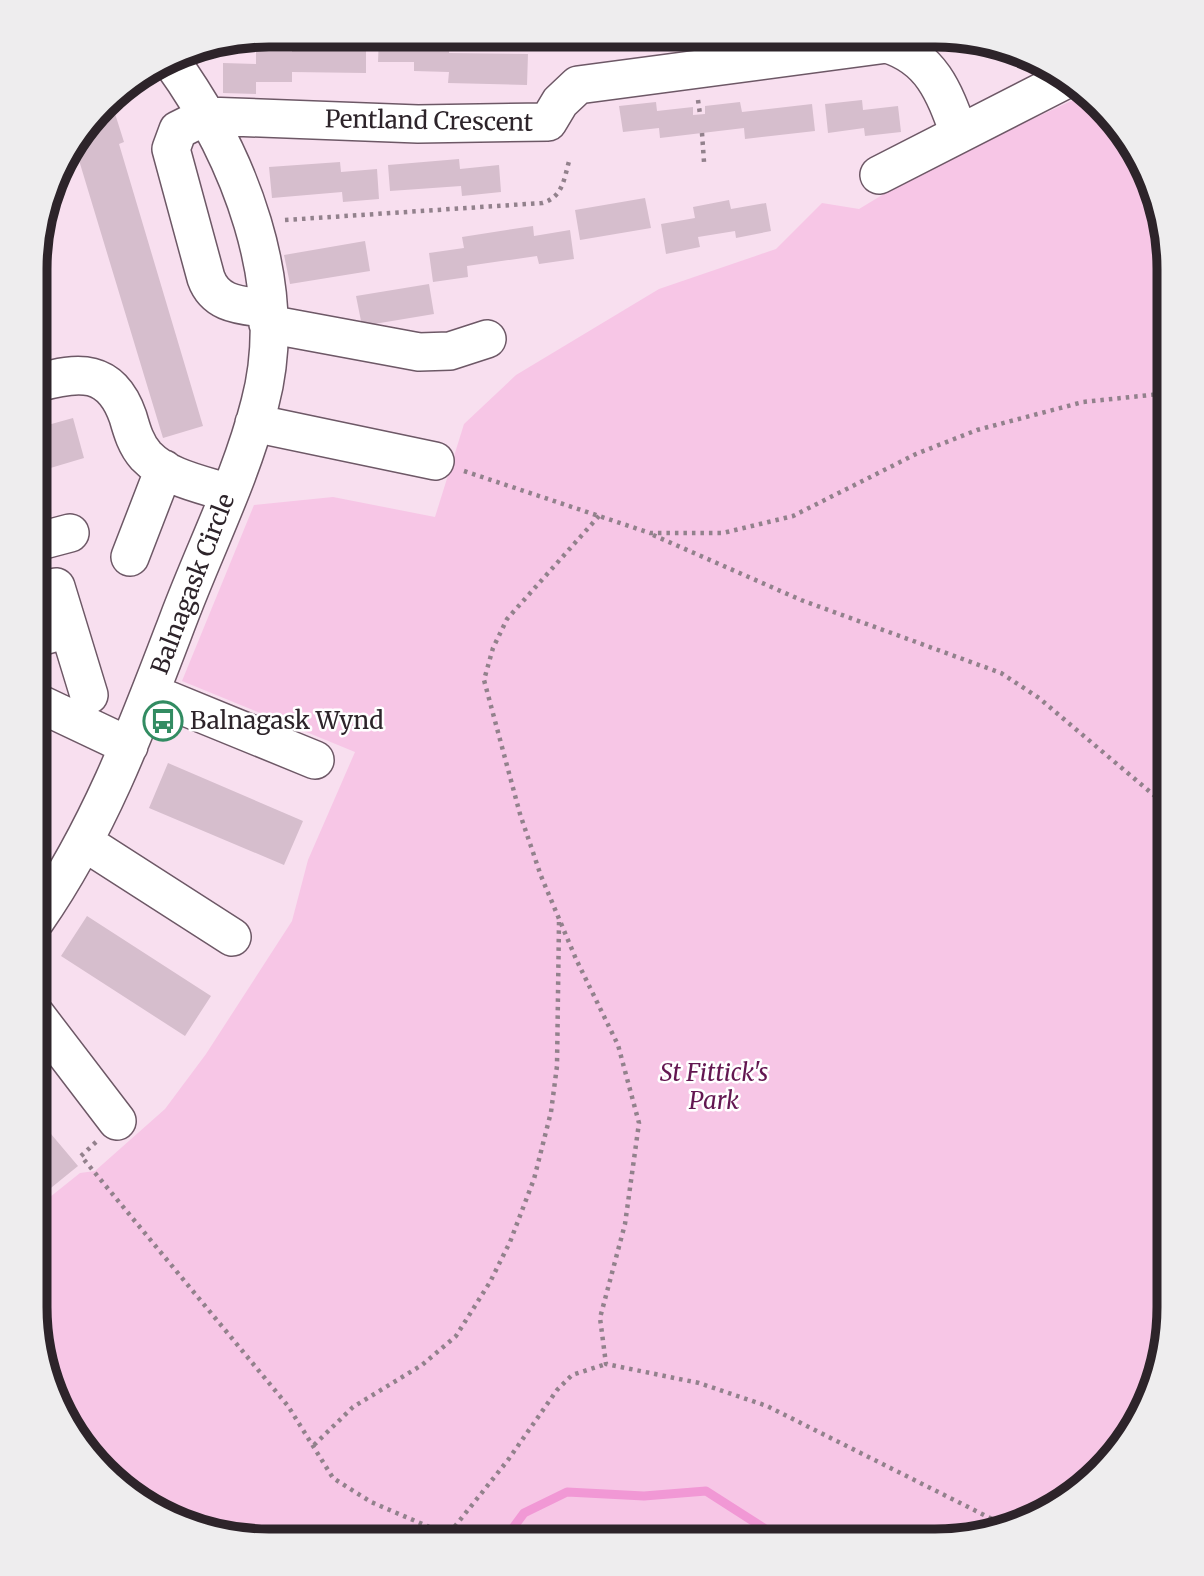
<svg xmlns="http://www.w3.org/2000/svg" width="1204" height="1576" font-family="Merriweather,serif">
<rect width="100%" height="100%" fill="#f8dfef"/>
<path fill="#f7c6e6" d="M1086,94L1145,165L1169,269L1168,1323L1129,1437L1039,1517L935,1541L239,1539L139,1501L59,1411L35,1307V1209L80,1173L95,1171L165,1109L206,1054L292,921L308,860L355,752L182,681L254,505L333,497L435,517L464,424L516,375L659,289L776,249L822,203L859,209L922,171Z"/>
<g fill="none" stroke-linecap="round" stroke-linejoin="round">
<path stroke="#f198d5" stroke-width="9" d="M504,1540L524,1513L567,1492L644,1496L706,1491L784,1541"/>
</g>
<path fill="#d6becd" d="M379,35H414V42L449,43V53L528,54L527,85L448,83L449,72L414,71V62H378Z
M581,36H682L683,44L648,48L647,40L583,48Z
M292,41L366,42V73L292,72V82H256V94L223,93V63L256,64V52H292Z
M862,100L863,110L898,106L901,132L865,136L864,128L828,133L825,104Z
M111,101L124,142L119,144L203,426L163,438L78,157L64,160L66,152Z
M656,102L657,111L693,107V115L705,114V106L740,102L742,112L812,104L815,131L745,139L744,128L660,138L659,128L623,132L619,106Z
M459,159L460,169L499,165L501,192L462,196L461,186L390,191L388,165Z
M340,162L341,172L377,169L379,199L343,202L342,192L272,198L269,167Z
M645,198L651,228L580,240L575,210Z
M729,200L731,209L766,203L771,231L736,238L735,231L698,237L700,247L666,254L661,224L695,218L693,207Z
M533,226L534,236L570,230L574,259L539,264L537,256L467,266L468,277L433,282L429,253L464,248L462,237Z
M365,241L370,271L290,284L284,255Z
M429,284L434,314L362,326L356,296Z
M73,418L84,458L37,472V428Z
M168,763L303,821L284,865L149,808Z
M87,916L211,996L185,1036L61,956Z
M35,1115L78,1166L41,1196L35,1189Z"/>
<g fill="none" stroke-linecap="round" stroke-linejoin="round">
<g stroke="#6d5866" stroke-width="40">
<path id="minor" d="M879,175L1067,79
M268,309C243,305 216,306 206,278L171,149L178,130L206,116L418,124L548,122L560,102L578,85L887,44C932,58 944,92 959,133
M268,324L419,352L450,351L487,339
M37,383C79,371 111,368 128,417C132,431 136,445 146,456C167,478 201,484 229,493
M254,423L435,461
M36,542L70,533
M130,557L164,469
M56,587L89,695
M36,638L68,629
M151,693L315,760
M36,702L129,746
M84,842L232,937
M36,920C100,828 138,725 178,620C205,548 241,478 260,403C291,285 239,155 171,61
M36,1015L117,1121"/>
</g>
<path stroke="#92818c" stroke-width="4.5" stroke-dasharray="3.5 5" stroke-linecap="butt" d="M698,100L700,114
M702,133L704,162
M285,220L542,203C564,197 564,177 570,158
M464,471L650,533H723L793,516L916,454L977,430L1083,402L1169,393
M599,516L507,619L493,648L484,680L520,814L541,876L576,959L618,1045L639,1123L625,1224L600,1318L606,1364L699,1383L767,1406L1004,1525
M653,535L801,600L1001,673L1039,698L1169,808
M96,1142L81,1156L288,1406L333,1478L371,1502L448,1535
M314,1445L353,1407L422,1365L456,1336L490,1282L510,1242L534,1179L551,1112L557,1066L559,922
M444,1540L508,1460L557,1390L572,1375L606,1364"/>
<use href="#minor" stroke="#fff" stroke-width="37"/>
</g>
<defs>
<g id="bus-ring" transform="scale(2.0125)"><circle r="9.5" fill="#fff" stroke="#328c62" stroke-width="1.5"/><path d="M-5-6H5V4H4V6H2V4H-2V6H-4V4H-5ZM-3.5-4V0h7V-4ZM-3.5 1.2v1.5H-2V1.2ZM2 1.2v1.5H3.5V1.2Z" fill="#328c62"/></g>
</defs>
<g fill-rule="evenodd">
<use href="#bus-ring" x="163" y="721"/>
</g>
<g text-anchor="middle" stroke-width="5" stroke-linejoin="round" paint-order="stroke">
<g font-size="24" fill="#2d242a" stroke="#fff">
<text transform="translate(429 121) rotate(1)" y="8">Pentland Crescent</text>
<text transform="translate(193 584) rotate(-69)" y="8">Balnagask Circle</text>
</g>
<g font-size="24" fill="#2d242a" stroke="#fff" text-anchor="start">
<text x="190" y="729">Balnagask Wynd</text>
</g>
<g font-size="24" font-style="italic" fill="#631751" stroke="#fff">
<text x="714" y="1081">St Fittick's<tspan x="714" dy="28">Park</tspan></text>
</g>
</g>
<path d="M0 0H1204V1576H0ZM269 47H935A222 222 0 0 1 1157 269V1307A222 222 0 0 1 935 1529H269A222 222 0 0 1 47 1307V269A222 222 0 0 1 269 47Z" fill="#eeedee" fill-rule="evenodd"/>
<path fill="none" stroke="#2d242a" stroke-width="9" d="M269 47H935A222 222 0 0 1 1157 269V1307A222 222 0 0 1 935 1529H269A222 222 0 0 1 47 1307V269A222 222 0 0 1 269 47Z"/>
</svg>
